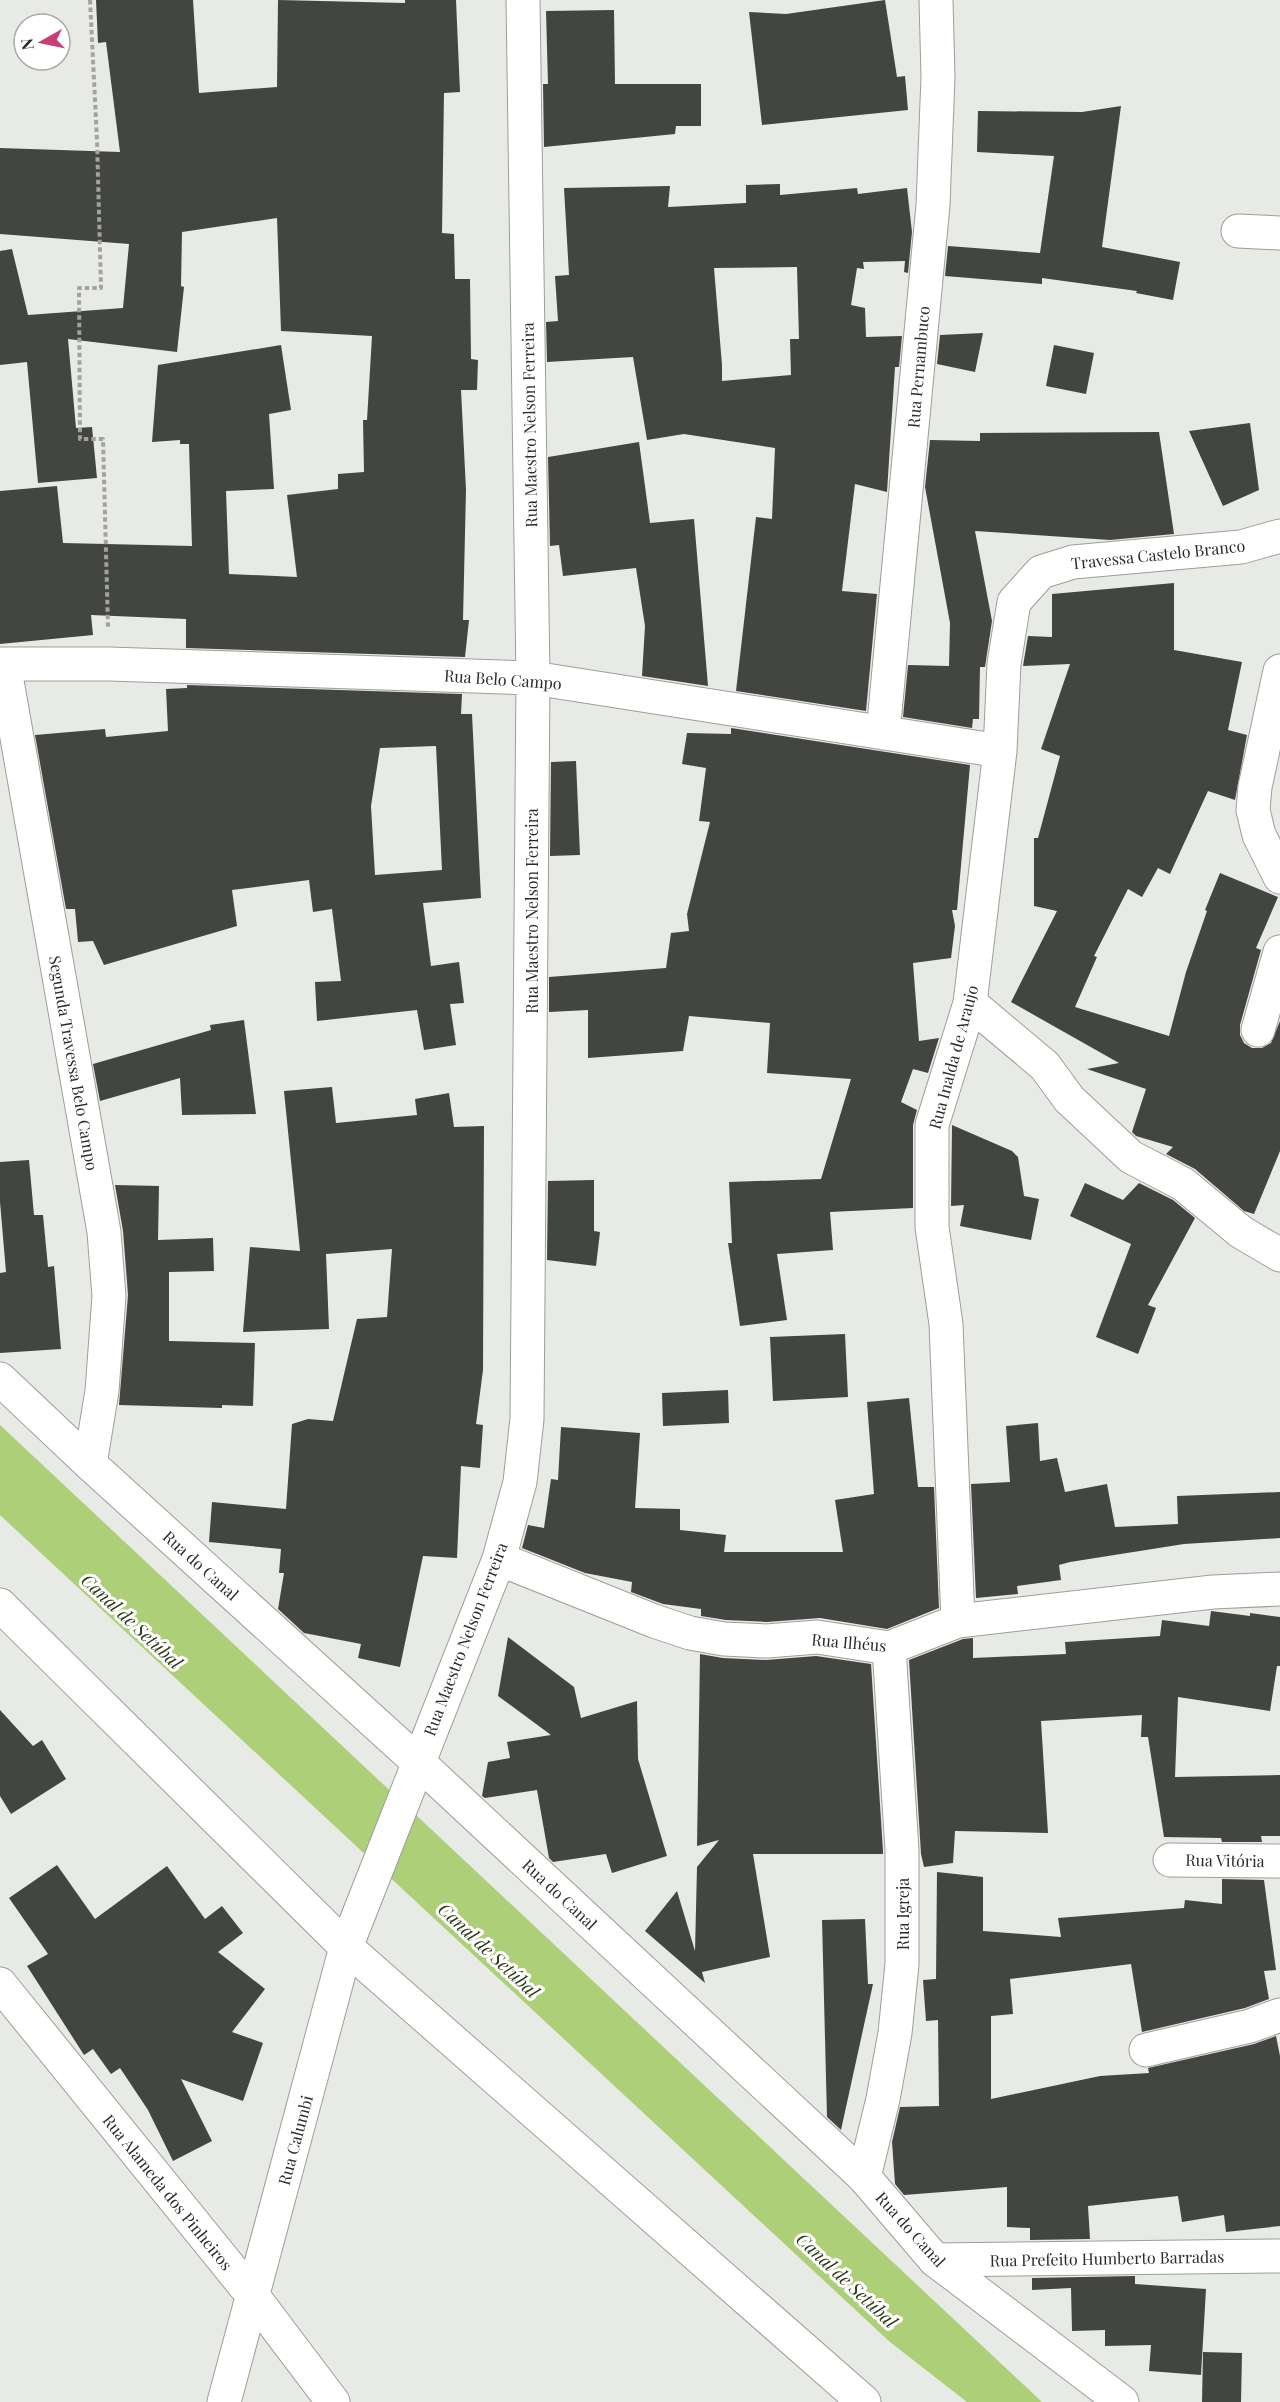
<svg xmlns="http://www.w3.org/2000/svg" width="1280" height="2402" font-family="'Playfair Display',serif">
  <rect width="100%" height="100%" fill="#e8eae5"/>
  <!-- water -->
  <path fill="#accf77" d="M0 1425 1042 2402H967L890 2342 0 1515Z"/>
  <!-- building -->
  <path fill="#434541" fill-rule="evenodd" d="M96 0H193L199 93 277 87 278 0 405 3V0H456L460 92 444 93 442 233 454 234 455 279H470L471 359 478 360 477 390H461L466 490 463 620H469L465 657 186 648V619L91 615 93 635 0 644V491L57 486 63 543 192 546 189 444H180V440L152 442 158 365 281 345 291 410 269 414 274 489 226 491 229 574 297 577 287 495 338 489V474L364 472 363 420H367L372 336 281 331 277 218 182 232 181 286 184 287 177 352 68 339 76 428 92 427 97 478 38 483 27 362 0 365V251L12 249 28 315 123 308 129 244 0 234V148L120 152 106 42 98 43Z
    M885 0 897 77 905 76 908 110 762 125 749 12 786 14Z
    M614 10 615 84H701V126H676L675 134 544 147 543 84H548L546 11Z
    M1121 106 1102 247 1180 262 1173 300 1136 293 1137 291 1042 278V284L945 276 948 246 1040 253 1054 156 977 152 978 111 1082 112Z
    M780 184V195L857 188 858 194 907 188 912 232 908 273 904 272 905 261 863 262 864 269 857 268 851 305 865 308 866 337 902 336 899 367H895L887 492 855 484 842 591 877 594 866 711 736 691 756 517 772 519 775 448 684 434 647 440 633 357 547 362 546 322 558 321 555 276 569 275 564 188 670 186 668 207 746 203V185ZM797 267 799 339H790L791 375 722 381V365L714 268Z
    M983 333 975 372 937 364 940 335Z
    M1054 345 1094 353 1086 394 1046 386Z
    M1250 423 1259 490 1223 506 1189 431Z
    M1159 432 1174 534 1110 540 975 531 992 621 985 667H980L979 719H973L972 728 903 717 908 665 949 666 950 623 925 487 930 440 980 441V433Z
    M639 442 650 523 694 519 708 686 642 676 645 626 636 568 563 576 559 545 550 546 548 457Z
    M1174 583V650L1242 662 1228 730 1247 735 1235 800 1208 791 1170 874 1158 868 1142 897 1128 889 1094 956 1097 957 1075 1007 1169 1036 1186 972 1207 911 1205 910 1220 873 1278 897 1256 948 1261 950 1240 1025V1035L1244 1043 1252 1048H1262L1271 1043 1280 1021V1151L1254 1214 1244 1211 1195 1169 1166 1154 1173 1147 1136 1136 1132 1132 1146 1089 1087 1069 1119 1063 1011 1002 1057 911 1034 906V838H1038L1060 756 1041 749 1070 664 1023 666 1028 636 1052 637V594Z
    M187 685 462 694 461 714H472L481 898 423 903 431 966 459 962 464 1003 450 1004 456 1045 424 1050 417 1010 317 1021 315 982 341 981 332 909 313 912 309 880 232 890 237 926 104 965 93 941 78 942 75 909H66L35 735 105 729 106 737 168 731 166 689 187 688ZM436 746 442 870 375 875 371 806 380 748Z
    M731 728 970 765 957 910H952L955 926 951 958 913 963 919 1041 939 1038 928 1073 913 1069 901 1102 917 1110 913 1125V1208L830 1212 833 1250 777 1254 787 1320 740 1326 728 1243H732L729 1182 821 1179 851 1079 767 1073 770 1023 689 1016 683 1051 588 1058V1010L549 1012V977L666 968 671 933 689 931 687 914 710 822 699 821 706 768 682 764 687 733 731 734Z
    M576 761 580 855 550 856 551 762Z
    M244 1020 256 1114 182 1115 180 1078 100 1101 93 1064 211 1030 210 1025Z
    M332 1087 336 1123 417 1115 415 1099 449 1093 454 1127 484 1126 483 1370 476 1424 483 1425 480 1468 461 1466 457 1558 423 1556 400 1667 358 1658 361 1644 304 1633 278 1609 284 1573H279L281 1549 209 1542 212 1502 286 1509 292 1424 308 1419 333 1421 357 1319 387 1317 392 1249 326 1254 329 1329 243 1332 250 1247 300 1251 284 1091Z
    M952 1125 1012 1151 1018 1157 1024 1196 1039 1199 1031 1240 960 1226 964 1205 951 1206Z
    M29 1160 34 1215H43L48 1267 54 1266 61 1349 0 1353V1273L6 1272 0 1202V1162Z
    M594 1180V1231L600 1232 596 1266 547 1260 548 1181Z
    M1085 1183 1123 1200 1139 1183 1173 1200 1195 1218 1148 1305 1156 1308 1138 1354 1096 1337 1131 1244 1070 1216Z
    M115 1185 159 1186 158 1240 213 1238 214 1271 169 1272V1341L255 1343 253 1406 222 1405V1408L119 1405 128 1295 123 1231Z
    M845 1334 848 1397 773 1401 770 1337Z
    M728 1390 729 1423 663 1426 662 1393Z
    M909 1398 918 1487H934L939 1608 887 1629 820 1618 767 1622 726 1620 701 1616V1609L663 1604 631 1592 632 1582 585 1573 522 1548 528 1525 544 1528 551 1479 558 1480 561 1427 640 1433 635 1508 680 1509V1530L726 1535 724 1552H843L835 1500 874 1494 867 1402Z
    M1038 1423 1040 1461 1057 1458 1065 1492 1107 1484 1115 1527 1178 1524 1177 1496 1280 1492V1538L1184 1544 1070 1562 1059 1565 1061 1580 1017 1586 1018 1594 976 1598 971 1484 1010 1482 1006 1426Z
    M1211 1611 1250 1616V1613L1280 1617V1666H1277L1270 1711 1178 1697 1175 1777 1280 1775V1836H1261L1262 1842H1222L1221 1838 1164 1837 1148 1737H1141L1142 1715 1041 1721 1048 1833 955 1831 953 1863 924 1867 921 1854 909 1660 963 1639 973 1638V1658L1066 1654 1065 1642 1160 1636 1162 1620 1209 1626Z
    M508 1637 574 1687 581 1718 637 1701 638 1759 667 1856 612 1873 606 1854 553 1862 549 1858 537 1790 485 1798 482 1796 488 1762 510 1758 507 1742 551 1735 498 1696Z
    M700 1654 723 1658 766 1660 816 1656 871 1664 883 1851V1854H753L770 1957 702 1972 705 1983 645 1931 677 1891 695 1951 697 1867 719 1840 697 1846Z
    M0 1710 33 1746 42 1740 66 1779 11 1814 0 1796Z
    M57 1865 95 1919 167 1866 205 1919 222 1906 243 1933 218 1952 265 1989 232 2032 263 2043 243 2101 181 2079 212 2141 173 2161 148 2110 120 2068 111 2074 93 2049 84 2055 27 1966 48 1954 9 1898Z
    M937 1872 983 1877V1931L1061 1937 1058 1918 1184 1908 1185 1900 1222 1904V1879L1264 1880 1276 1970 1264 1971 1269 1999 1245 2008 1142 2032 1131 1964 1010 1979 1013 2014 991 2016V2099L1100 2076 1149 2073 1148 2068 1254 2044 1276 2036 1280 2056V2226L1226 2232 1224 2215 1182 2222 1178 2196 1088 2206 1090 2239 1030 2240V2228L1007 2227V2187L904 2195 895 2184 892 2142 900 2107 939 2106 938 2020 926 2021 923 1980 936 1979Z
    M865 1919 868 1984H873L841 2130 827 2117 822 1920Z
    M1135 2276V2284L1206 2289 1201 2375 1149 2371 1151 2345 1105 2346V2330L1072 2331 1071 2288 1032 2290V2278Z
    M1203 2352 1242 2353 1241 2402H1202Z"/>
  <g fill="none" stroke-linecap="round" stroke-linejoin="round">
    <!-- street casing -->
    <g stroke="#9c9e99" stroke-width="35">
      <path id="street" d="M1238 231 1280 233
        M0 664H109L533 678 1000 751
        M4 664 104 1232 109 1296 102 1391 90 1464
        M1280 671 1255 787 1253 810 1259 835 1280 877
        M883 733 933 205 938 77 936 0
        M970 1003 1045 1066 1069 1099 1131 1157 1183 1184 1241 1232 1280 1255
        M1258 1030 1280 952
        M499 1559 654 1621 690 1633 724 1639 767 1641 817 1637 889 1648 958 1621 1213 1592 1280 1589
        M958 1621 946 1324 932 1227V1125L970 1003 1000 751 1004 664 1014 602 1041 572 1073 562 1241 547 1280 536
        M1170 1860 1280 1861
        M0 1984 253 2296 333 2402
        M1146 2050 1250 2026 1280 2015
        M864 2177 883 2099 895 2033 902 1964V1850L889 1648
        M935 2260 1280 2256
        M224 2402 346 1947 499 1559 520 1482 527 1419 533 678 523 0"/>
    </g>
    <!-- secondary casing -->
    <g stroke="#9c9e99" stroke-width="35">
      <path id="secondary" d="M0 1379 90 1464 417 1761 864 2177 935 2260 1122 2402
        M0 1605 346 1947 864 2402"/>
    </g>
    <!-- path -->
    <path stroke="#a2a39f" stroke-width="4" stroke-dasharray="4.5 3" stroke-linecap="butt" d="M90 0 97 140 101 288H79L80 439H103L108 627"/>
    <!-- street -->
    <use href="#street" stroke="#fff" stroke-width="33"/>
    <!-- secondary -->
    <use href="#secondary" stroke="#fff" stroke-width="33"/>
  </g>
  <g text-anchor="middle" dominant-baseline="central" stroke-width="6" stroke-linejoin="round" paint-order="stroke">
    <!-- street labels -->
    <g font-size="16" fill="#2b2b29" stroke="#fff">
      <text transform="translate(918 367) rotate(-85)">Rua Pernambuco</text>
      <text transform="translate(529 425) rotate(-91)">Rua Maestro Nelson Ferreira</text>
      <text transform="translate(1158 554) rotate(-6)">Travessa Castelo Branco</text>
      <text transform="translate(503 679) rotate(4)">Rua Belo Campo</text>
      <text transform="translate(531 911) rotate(-90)">Rua Maestro Nelson Ferreira</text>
      <text transform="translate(953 1057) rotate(-75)">Rua Inalda de Araujo</text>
      <text transform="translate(74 1063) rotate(80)">Segunda Travessa Belo Campo</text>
      <text transform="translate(201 1565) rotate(42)">Rua do Canal</text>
      <text transform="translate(465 1639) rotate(-69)">Rua Maestro Nelson Ferreira</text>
      <text transform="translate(849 1642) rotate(5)">Rua Ilhéus</text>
      <text transform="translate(1225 1860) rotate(1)">Rua Vitória</text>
      <text transform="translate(560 1894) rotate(43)">Rua do Canal</text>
      <text transform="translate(902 1914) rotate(-90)">Rua Igreja</text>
      <text transform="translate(295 2140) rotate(-75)">Rua Calumbi</text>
      <text transform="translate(168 2192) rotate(51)">Rua Alameda dos Pinheiros</text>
      <text transform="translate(911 2229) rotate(48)">Rua do Canal</text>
      <text transform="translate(1107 2258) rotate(-1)">Rua Prefeito Humberto Barradas</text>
    </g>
    <!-- water labels -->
    <g font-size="18" font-style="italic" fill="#2c3a15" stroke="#fff">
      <text transform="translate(132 1621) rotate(43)">Canal de Setúbal</text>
      <text transform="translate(489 1950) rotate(43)">Canal de Setúbal</text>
      <text transform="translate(847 2280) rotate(43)">Canal de Setúbal</text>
    </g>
  </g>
  <!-- north arrow -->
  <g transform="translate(42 42) rotate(261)"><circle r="28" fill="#ffffff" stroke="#aaaaa9" stroke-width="1.5"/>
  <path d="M0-4.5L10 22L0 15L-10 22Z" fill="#c83e77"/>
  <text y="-9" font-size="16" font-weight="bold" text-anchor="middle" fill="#2b2b29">N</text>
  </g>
</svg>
